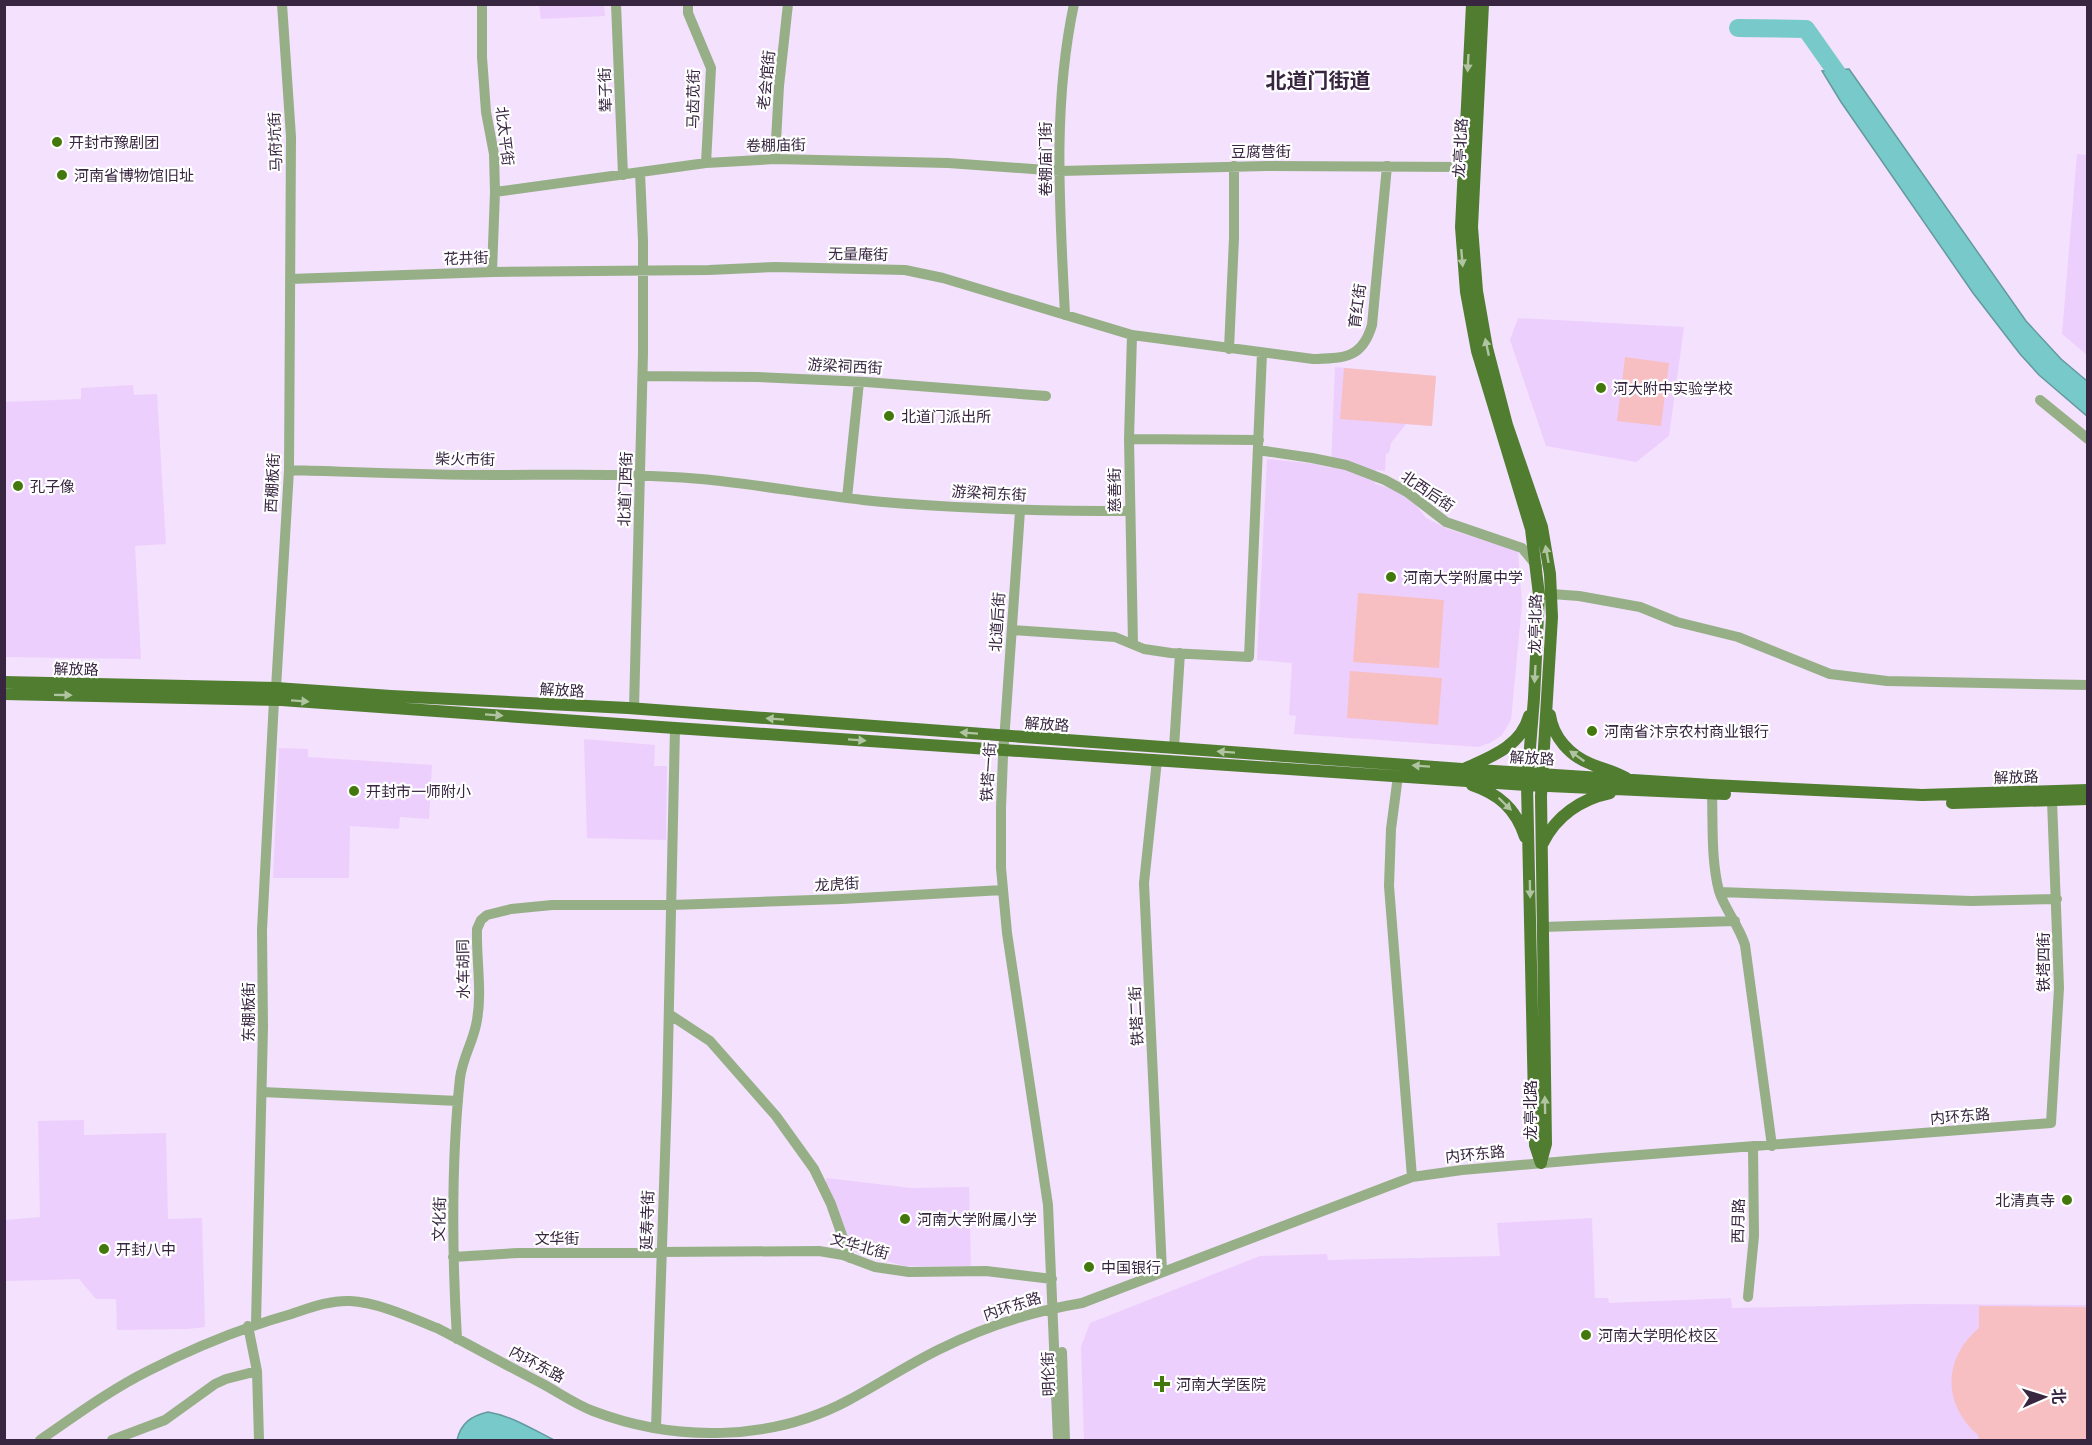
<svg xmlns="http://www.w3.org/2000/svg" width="2092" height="1445" font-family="Quicksand,'Noto Sans SC',sans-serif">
  <rect width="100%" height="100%" fill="#f3e1fd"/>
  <!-- built -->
  <path fill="#edcffd" d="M539 5H604L605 16 541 19Z
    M2077 154 2087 155V355L2062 334Z
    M1518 318 1684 327 1669 436 1636 462 1546 446 1510 340Z
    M1335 367 1436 376 1432 426 1406 424 1391 443 1389 453 1386 454 1385 471 1376 470 1375 484 1397 490 1415 504 1426 518 1448 529 1518 551 1522 604 1511 720 1502 735 1490 743 1478 747 1294 734 1296 716 1289 715 1292 663 1257 660 1267 459 1315 464 1331 468Z
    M133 385 134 395 157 394 166 544 135 546 141 659 5 657V402L81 399V388Z
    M584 739 655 745 654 766H667L666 840 587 838Z
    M279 748 308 749V757L432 765 429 819 400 817 399 829 350 826 349 878H273Z
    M84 1120V1135L166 1133 168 1219 202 1218 205 1327 188 1329 117 1330 116 1299H96L79 1279 5 1281V1220L40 1217 38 1121Z
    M826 1178 911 1188 969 1187 971 1266H904L852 1251 826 1187Z
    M1592 1218 1595 1298H1608L1609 1303 1731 1298 1732 1308 1914 1304 2087 1305V1440H1084L1081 1347 1090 1323 1260 1256 1327 1254 1328 1260 1500 1256 1497 1223Z"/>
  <!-- green -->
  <path fill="#f8bfc2" d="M1625 357 1669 363 1661 426 1617 421Z
    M1344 368 1436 376 1432 426 1340 419Z
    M1358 593 1444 600 1439 668 1353 662Z
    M1350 671 1442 678 1438 725 1347 718Z
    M1979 1306 2087 1307V1440H1979L1978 1435C1942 1404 1943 1358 1979 1328Z"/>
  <!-- water -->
  <path fill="#77cac9" stroke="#6499a0" stroke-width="1.5" d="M1849 69 2026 321 2061 359 2087 381V416L2039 375 2020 354 1973 293 1841 102 1822 71Z
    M488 1412C512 1416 532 1429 554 1440H457C461 1423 471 1416 488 1412Z"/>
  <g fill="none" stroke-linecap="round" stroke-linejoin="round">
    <!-- river -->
    <path stroke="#77cac9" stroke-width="18" d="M1738 28 1806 29 1849 90"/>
    <!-- minor -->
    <path stroke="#96af87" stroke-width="10" d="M482 4V57L486 112 494 154 495 192 492 272
      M616 4 623 175
      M688 4V13L711 68 706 163
      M775 159 779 86 788 4
      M495 192 706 163 775 159 948 163 1060 171 1267 166 1463 167
      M290 279 492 272 709 270 775 267 905 270 943 278 1132 335 1313 359C1344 358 1362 359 1372 325L1387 166
      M1065 315C1060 211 1052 107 1074 4
      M1132 335 1129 439 1133 644
      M1229 349 1234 238V166
      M643 376 757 377 866 382 1046 396
      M2040 400 2088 439
      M1129 439 1259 440
      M1258 450 1312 458 1346 465 1385 480 1407 492 1446 522 1522 548 1537 566
      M289 470C357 472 425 475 493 475 562 475 632 473 701 479 755 484 809 494 863 500 952 509 1040 511 1130 511
      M847 498 859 382
      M1020 511 1003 756 1001 808V868L1007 933 1048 1205 1058 1440
      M1551 594 1579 596 1640 607 1677 622 1738 637 1830 674 1887 681 2088 685
      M1012 630 1115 637 1144 649 1171 653 1249 657 1262 353
      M276 688 289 470 291 137 282 4
      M634 709 643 353V241L640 172
      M1174 748 1180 653
      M1157 760 1144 883 1162 1271
      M1398 776 1391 829 1389 886 1412 1177
      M1712 793C1713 825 1711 860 1719 891 1725 910 1739 925 1745 945L1772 1146
      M1720 892 1971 901 2057 899
      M1542 927 1735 921
      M669 1014 710 1041 776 1116 814 1169 831 1204 850 1258
      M262 1092 458 1101
      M453 1257 518 1253 819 1251 843 1255 875 1267 909 1272 986 1271 1052 1279
      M1748 1297 1754 1236 1753 1146
      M256 1324 263 1027 262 930 274 700
      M248 1326 257 1371 259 1440
      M457 1339C452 1253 451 1163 460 1078 463 1057 472 1044 476 1025 483 994 476 961 477 929L481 920 487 915 511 909 552 905H672L842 899 1003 890
      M1062 1352 1065 1440
      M656 1428 667 1095 675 728
      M40 1440C75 1416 110 1390 148 1371 193 1348 239 1329 288 1315 307 1309 329 1300 350 1301 377 1302 412 1318 437 1328 472 1346 506 1365 541 1383 558 1392 575 1404 593 1411 674 1442 771 1442 849 1400 879 1384 909 1364 940 1349 984 1327 1034 1311 1082 1303L1412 1177 1462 1170 1601 1158 2051 1123 2059 988 2052 800
      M112 1440 165 1420 215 1384 226 1379 257 1371"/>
    <!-- major -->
    <path stroke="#507d2f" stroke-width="12" d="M1472 4 1461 227 1466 292 1477 351 1531 529 1539 595 1534 698 1527 785 1535 1145 1541 1163
      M1483 4 1472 227 1477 291 1487 348 1507 425 1542 527 1550 574 1552 617 1541 796 1546 1144 1541 1162
      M4 682 276 688 391 696 628 708 1462 769 1711 785 1922 795 2088 790
      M4 694 281 700 675 728 1527 785 1725 794
      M1550 715C1553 737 1570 756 1591 764 1603 769 1614 771 1626 778
      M1466 768C1491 757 1521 746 1529 716
      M1472 785C1499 794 1516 809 1525 837
      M1952 803 2088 799
      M1543 843C1556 816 1581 799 1610 793"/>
  </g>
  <!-- one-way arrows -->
  <defs><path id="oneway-solid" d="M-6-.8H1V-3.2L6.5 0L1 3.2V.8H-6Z" transform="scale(1.5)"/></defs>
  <g fill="#b0c4a1">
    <use href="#oneway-solid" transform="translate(1468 63) rotate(93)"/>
    <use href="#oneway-solid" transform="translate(1462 258) rotate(85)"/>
    <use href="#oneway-solid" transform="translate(1487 347) rotate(-102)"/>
    <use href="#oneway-solid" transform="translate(1547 554) rotate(-100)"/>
    <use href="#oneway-solid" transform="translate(1535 674) rotate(93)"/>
    <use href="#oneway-solid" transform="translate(63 695) rotate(1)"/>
    <use href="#oneway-solid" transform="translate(300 701) rotate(4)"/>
    <use href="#oneway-solid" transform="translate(494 715) rotate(4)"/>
    <use href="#oneway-solid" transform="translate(775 719) rotate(-176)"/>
    <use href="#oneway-solid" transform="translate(969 733) rotate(-176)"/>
    <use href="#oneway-solid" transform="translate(857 740) rotate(4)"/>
    <use href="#oneway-solid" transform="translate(1226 752) rotate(-176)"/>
    <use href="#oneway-solid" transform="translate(1577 756) rotate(-145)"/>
    <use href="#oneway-solid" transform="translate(1421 766) rotate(-176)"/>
    <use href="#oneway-solid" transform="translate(1505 804) rotate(44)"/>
    <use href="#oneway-solid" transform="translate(1530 889) rotate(89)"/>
    <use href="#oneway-solid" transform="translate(1545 1105) rotate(-91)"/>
  </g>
  <!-- markers -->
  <g fill="#43790c" stroke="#fff" stroke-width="2">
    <circle cx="57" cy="142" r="6"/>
    <circle cx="62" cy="175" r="6"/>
    <circle cx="1601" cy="388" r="6"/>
    <circle cx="889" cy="416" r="6"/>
    <circle cx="18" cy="486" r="6"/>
    <circle cx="1391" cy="577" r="6"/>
    <circle cx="1592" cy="731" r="6"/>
    <circle cx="354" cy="791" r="6"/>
    <circle cx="2067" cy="1200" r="6"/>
    <circle cx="905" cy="1219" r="6"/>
    <circle cx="104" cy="1249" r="6"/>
    <circle cx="1089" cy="1267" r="6"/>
    <circle cx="1586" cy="1335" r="6"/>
    <path d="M1159 1375h6v6h6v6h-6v6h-6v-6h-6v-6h6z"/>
  </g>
  <g text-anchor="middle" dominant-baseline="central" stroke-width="4.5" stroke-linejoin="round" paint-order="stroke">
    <!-- street labels -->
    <g font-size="15" fill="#382641" stroke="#fff">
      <text transform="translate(766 80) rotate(-84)">老会馆街</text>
      <text transform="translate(605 90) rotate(-92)">辇子街</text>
      <text transform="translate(693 99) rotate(-89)">马齿苋街</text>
      <text transform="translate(505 136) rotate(83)">北太平街</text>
      <text transform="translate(275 142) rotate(-92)">马府坑街</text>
      <text transform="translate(776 145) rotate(-1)">卷棚庙街</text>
      <text transform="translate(1460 148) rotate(-87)">龙亭北路</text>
      <text x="1261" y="151">豆腐营街</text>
      <text transform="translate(1045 159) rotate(-90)">卷棚庙门街</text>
      <text transform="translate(858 254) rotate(1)">无量庵街</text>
      <text transform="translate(466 258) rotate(-2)">花井街</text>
      <text transform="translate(1357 306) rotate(-82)">育红街</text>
      <text transform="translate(845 366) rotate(3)">游梁祠西街</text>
      <text transform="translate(465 459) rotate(1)">柴火市街</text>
      <text transform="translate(272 483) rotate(-87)">西棚板街</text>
      <text transform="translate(625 489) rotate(-88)">北道门西街</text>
      <text transform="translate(1114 490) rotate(-90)">慈善街</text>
      <text transform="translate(1428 491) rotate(34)">北西后街</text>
      <text transform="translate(989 493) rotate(3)">游梁祠东街</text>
      <text transform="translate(997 622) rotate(-86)">北道后街</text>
      <text transform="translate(1535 624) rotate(-89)">龙亭北路</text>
      <text transform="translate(76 669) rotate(1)">解放路</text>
      <text transform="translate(562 690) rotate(3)">解放路</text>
      <text transform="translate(1047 724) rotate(4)">解放路</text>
      <text transform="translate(1532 758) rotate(3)">解放路</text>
      <text transform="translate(988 772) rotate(-86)">铁塔一街</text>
      <text transform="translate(2016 777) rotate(-2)">解放路</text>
      <text transform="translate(837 884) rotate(-3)">龙虎街</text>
      <text transform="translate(2043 962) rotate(-90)">铁塔四街</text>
      <text transform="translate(463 969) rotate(-91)">水车胡同</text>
      <text transform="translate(248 1012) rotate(-90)">东棚板街</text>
      <text transform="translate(1136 1016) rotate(-93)">铁塔二街</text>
      <text transform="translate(1530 1110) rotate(-90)">龙亭北路</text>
      <text transform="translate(1960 1116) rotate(-5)">内环东路</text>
      <text transform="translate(1475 1154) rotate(-6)">内环东路</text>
      <text transform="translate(439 1219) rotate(-88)">文化街</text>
      <text transform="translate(647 1220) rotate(-88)">延寿寺街</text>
      <text transform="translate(1738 1221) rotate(-89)">西月路</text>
      <text x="557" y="1238">文华街</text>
      <text transform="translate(860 1246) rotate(15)">文华北街</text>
      <text transform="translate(1012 1306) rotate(-18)">内环东路</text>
      <text transform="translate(537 1364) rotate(28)">内环东路</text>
      <text transform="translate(1048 1374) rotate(-92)">明伦街</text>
    </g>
    <!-- poi labels -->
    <g font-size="15" fill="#382641" stroke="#fff" text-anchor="start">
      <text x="69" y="142">开封市豫剧团</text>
      <text x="74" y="175">河南省博物馆旧址</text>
      <text x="1613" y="388">河大附中实验学校</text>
      <text x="901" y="416">北道门派出所</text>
      <text x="30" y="486">孔子像</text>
      <text x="1403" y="577">河南大学附属中学</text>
      <text x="1604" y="731">河南省汴京农村商业银行</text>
      <text x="366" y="791">开封市一师附小</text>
      <text x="2055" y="1200" text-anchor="end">北清真寺</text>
      <text x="917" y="1219">河南大学附属小学</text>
      <text x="116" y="1249">开封八中</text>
      <text x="1101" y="1267">中国银行</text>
      <text x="1598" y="1335">河南大学明伦校区</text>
      <text x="1176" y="1384">河南大学医院</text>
    </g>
    <!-- district labels -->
    <g font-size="21" font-weight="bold" fill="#382641" stroke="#fff">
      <text x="1318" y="80">北道门街道</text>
    </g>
  </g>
  <!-- border -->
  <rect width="2092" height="1445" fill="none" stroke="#382641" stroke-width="12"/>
  <!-- north arrow -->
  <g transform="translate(2044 1397) rotate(87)" stroke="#ffffff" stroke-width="4.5" paint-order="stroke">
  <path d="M0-4.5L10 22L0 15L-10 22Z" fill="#382641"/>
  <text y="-9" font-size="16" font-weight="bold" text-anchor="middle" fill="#382641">北</text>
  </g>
</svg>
